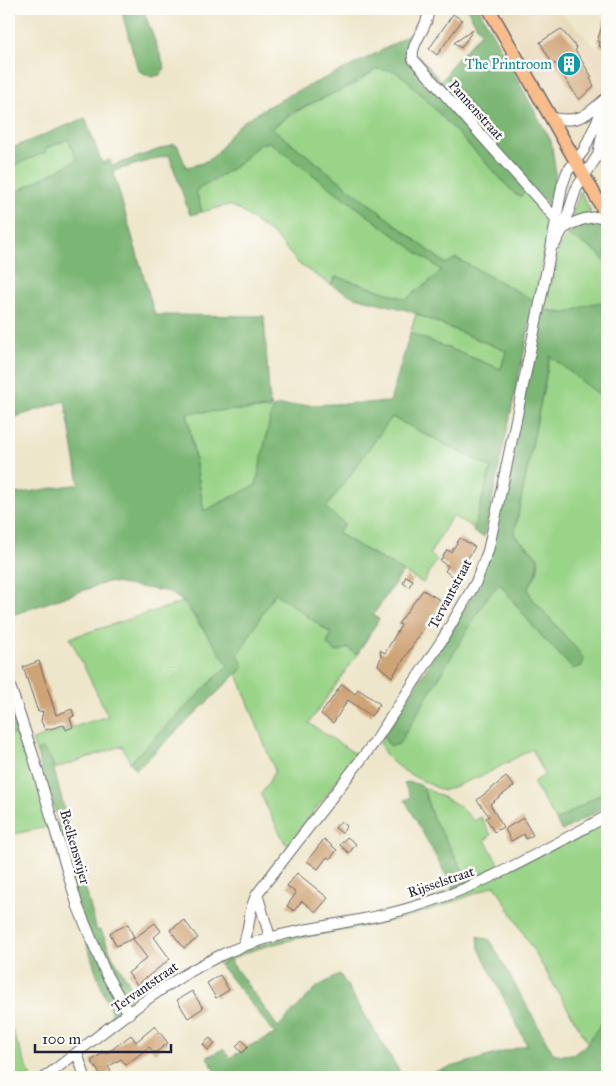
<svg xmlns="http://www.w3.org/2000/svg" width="616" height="1086" font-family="'IM FELL Great Primer',serif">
  <rect width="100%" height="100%" fill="#fdfcf7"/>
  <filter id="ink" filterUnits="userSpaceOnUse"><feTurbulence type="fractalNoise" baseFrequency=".02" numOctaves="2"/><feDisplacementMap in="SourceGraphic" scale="10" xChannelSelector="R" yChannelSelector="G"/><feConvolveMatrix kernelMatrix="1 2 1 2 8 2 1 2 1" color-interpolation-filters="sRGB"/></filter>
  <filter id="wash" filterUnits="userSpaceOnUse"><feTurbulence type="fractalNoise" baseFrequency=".0096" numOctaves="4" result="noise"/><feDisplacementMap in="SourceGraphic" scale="20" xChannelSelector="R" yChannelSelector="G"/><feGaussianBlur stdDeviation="1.12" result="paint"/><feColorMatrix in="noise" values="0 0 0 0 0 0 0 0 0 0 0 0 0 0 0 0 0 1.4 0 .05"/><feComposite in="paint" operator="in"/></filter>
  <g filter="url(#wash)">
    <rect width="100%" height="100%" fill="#eee6ca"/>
    <!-- built -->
    <path fill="#e8d9ba" d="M497 9H558L594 46 607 51V84L600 97 577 115 560 114Z"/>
    <!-- green -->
    <path fill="#9ad488" stroke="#5e7b62" d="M377 69 394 71 406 78 516 195 521 196 526 190 551 220 535 301 456 258 446 264 272 128C304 103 343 91 377 69Z
      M446 76 485 124 479 128 440 81Z
      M68 139 78 161 9 196V164L10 166 46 152 45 149Z
      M269 142 441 270 434 278 406 299 341 278 335 277 331 285 300 265 274 235 238 209 229 205 202 212 196 190 216 180 260 144Z
      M580 191 591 212 581 214 571 220Z
      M567 234 597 252 607 264V332L604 329 605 320 575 312 568 314 544 309 559 248Z
      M416 314 506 351 501 369 410 333Z
      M550 356 607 401V790L556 821 533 782 545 775 532 749 486 774 443 791C423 780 386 768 380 742L384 735 387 743 392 746 488 596 500 584 535 629 579 652 531 597 528 588C549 559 536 554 514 535Z
      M270 403 274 409 256 485 204 511 187 412 270 409Z
      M392 417 491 468 474 528 452 516 430 554 437 560 423 583 337 533 326 508Z
      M275 592 331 634 327 645 337 652 348 648 357 655 309 723 357 755 288 845 285 843 261 795 275 771 237 674 244 667 238 655Z
      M183 602 229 665 130 762 122 746 54 769 51 759 36 751 32 740 108 716 70 638Z
      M21 733 52 826 9 835V735Z
      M423 787 460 806 474 821 481 817 491 835 485 840 499 865 469 881 432 816Z
      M607 821V1018L588 1043 495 885C459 901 424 913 386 922 331 935 270 937 220 965L218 962 231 955 280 939 387 918Z
      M9 1023 31 1077H9Z"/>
    <!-- forest -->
    <path fill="#7bb674" stroke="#4e6c58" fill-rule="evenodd" d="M121 9H143L165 68 160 75 151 77 138 70Z
      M467 9H479L551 141 555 167V205L550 206 531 186 521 196 516 195 406 79 394 71 377 69 352 85 293 112 272 128 446 264 456 258 535 301 484 537 473 532 491 468 392 417 326 508 345 524 337 533 403 572 373 615 379 619 357 655 348 648 337 652 327 645 331 633 275 593 238 655 244 667 136 770 130 762 228 665 187 605 170 592 108 582 9 616V495L79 484 65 401 9 419V196L77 160 68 139 45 149 46 152 10 167 9 149 85 118 102 163 110 160 112 166 174 144 178 146 186 167C227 161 218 138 246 120 300 84 364 66 417 29L410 44V60L419 56 479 128 485 123 446 76 451 66 481 33ZM269 142 441 270 434 278 406 299 341 278 336 277 331 285 354 297 407 310 506 351 501 369 410 333 390 402 276 406 271 414 256 485 204 511 187 413 270 408 264 316 155 315 113 171 169 155 190 215 202 212 196 190 235 167 260 144Z
      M589 220 598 222 607 236V264L597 252 567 234 574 227Z
      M594 303H602L605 320 604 329 607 332V401L550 356 514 535 538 557 537 571 528 588 531 597 579 652 584 660 582 666 573 669 535 629 500 584 488 596 399 744 392 746 387 743 384 735 479 586 544 309C571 319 570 309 594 303Z
      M14 713 21 733 9 735V714Z
      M43 749 51 759 97 931 101 930 112 956 139 998 113 1017 100 984 48 827 59 824 36 751Z
      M406 782 418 784 423 787 432 816 469 881 453 888 405 800 411 797 404 784Z
      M607 790V806L562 831 556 821Z
      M478 936 490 940 553 1053C585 1062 588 1035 607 1018V1077H417L527 1045 479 948Z
      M229 959 278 1027 317 987 340 974 403 1077H226L225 1073H216L207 1057 223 1049 230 1058 249 1046 275 1034 220 965Z"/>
    <g id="blocks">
      <!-- building -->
      <path fill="#cea376" d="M607 12V50L599 46 600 42 597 41Z
        M453 14 462 20 437 55 429 49Z
        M561 29 577 48 575 50 592 77 590 78 594 86 579 100 555 63 553 65 540 42Z
        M473 30 461 48 454 43Z
        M460 538 475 547 455 578 445 571 448 566 440 561 447 550 451 552Z
        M406 576 413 580 409 587 403 583Z
        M423 590 442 601 392 677 378 665 381 657 380 650 385 653 401 625 398 624Z
        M39 661 56 715 72 709 74 716 70 718 73 727 66 730 64 725 45 730 41 721 43 711 38 712 23 667Z
        M342 684 355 694 358 689 380 704 371 716 348 700 333 723 321 714Z
        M506 777 514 786 490 804 503 827 494 832 486 818 489 816 477 800Z
        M523 818 533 835 526 839 524 834 511 841 505 829Z
        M341 821 347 826 342 833 335 828Z
        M347 837 356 844 349 853 340 845Z
        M324 839 337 850 330 859 327 857 318 869 307 861Z
        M297 873 328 898 316 912 302 901 294 911 287 906 296 893 287 886Z
        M184 920 198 938 184 948 170 930Z
        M155 923 161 931 154 937 170 959 137 985 128 973 147 958 133 939Z
        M128 924 134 938 116 946 110 933Z
        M220 975 229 990 216 998 207 983Z
        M192 991 203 1008 188 1018 177 1000Z
        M155 1026 168 1043 155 1053 149 1047 126 1065 121 1059 108 1067 111 1071 102 1077 91 1061 104 1052 106 1054 131 1035 136 1042Z
        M210 1038 215 1044 208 1050 203 1044Z
        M242 1040 248 1047 242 1053 236 1046Z"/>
    </g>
  </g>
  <g filter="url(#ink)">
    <use href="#blocks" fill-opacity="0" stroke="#69676d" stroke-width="1"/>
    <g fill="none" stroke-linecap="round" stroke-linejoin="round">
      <!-- minor casing -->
      <g stroke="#69676d" stroke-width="12">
        <path id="minor" d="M428 9C430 27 410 41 413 59L556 219
          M551 118C578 123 585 117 605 99
          M563 229C578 219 590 217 607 216
          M555 244 563 229 576 189 598 155 607 111
          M9 683 33 755 78 907 106 974 129 1014
          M257 894 270 937
          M242 947C251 930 247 911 257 894L373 744 442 640 476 582 488 551 508 459 550 254 562 186 567 172 584 150 607 99
          M77 1053 85 1077
          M45 1077C101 1035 155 987 219 956 274 930 333 927 391 913 469 894 537 854 607 816"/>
      </g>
      <!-- major casing -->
      <g stroke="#69676d" stroke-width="15">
        <path id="major" d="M489 9 607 216"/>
      </g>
      <!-- minor -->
      <use href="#minor" stroke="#fff" stroke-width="10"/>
      <!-- major -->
      <use href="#major" stroke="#f9bc8a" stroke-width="12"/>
    </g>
  </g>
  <!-- icons -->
  <defs>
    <g id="building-disc" transform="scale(1.25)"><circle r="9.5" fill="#0f9aa8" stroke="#fdfcf7"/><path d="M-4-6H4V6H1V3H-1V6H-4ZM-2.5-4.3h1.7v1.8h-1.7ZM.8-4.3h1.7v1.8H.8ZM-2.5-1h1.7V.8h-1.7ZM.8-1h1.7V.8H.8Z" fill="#fff"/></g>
  </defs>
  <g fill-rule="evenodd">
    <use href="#building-disc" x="569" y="64"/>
  </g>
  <g text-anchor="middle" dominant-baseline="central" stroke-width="5" stroke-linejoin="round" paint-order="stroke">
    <!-- culture labels -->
    <g font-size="14" fill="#0d838f" stroke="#fdfcf7" text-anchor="end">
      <text x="552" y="64">The Printroom</text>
    </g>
    <!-- street labels -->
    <g font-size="14" fill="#22223b" stroke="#fdfcf7">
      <text transform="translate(476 110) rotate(48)">Pannenstraat</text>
      <text transform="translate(450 594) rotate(-62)">Tervantstraat</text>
      <text transform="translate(75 847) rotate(74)">Beelkenswijer</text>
      <text transform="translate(441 882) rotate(-19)">Rijsselstraat</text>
      <text transform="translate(145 987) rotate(-35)">Tervantstraat</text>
    </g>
  </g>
  <!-- margin -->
  <rect width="616" height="1086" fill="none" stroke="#fdfcf7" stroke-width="30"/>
  <!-- scale -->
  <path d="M35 1044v8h136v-8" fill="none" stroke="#22223b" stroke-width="2.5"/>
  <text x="42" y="1044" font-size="15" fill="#22223b" stroke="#fdfcf7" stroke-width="4" paint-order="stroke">100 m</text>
</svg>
